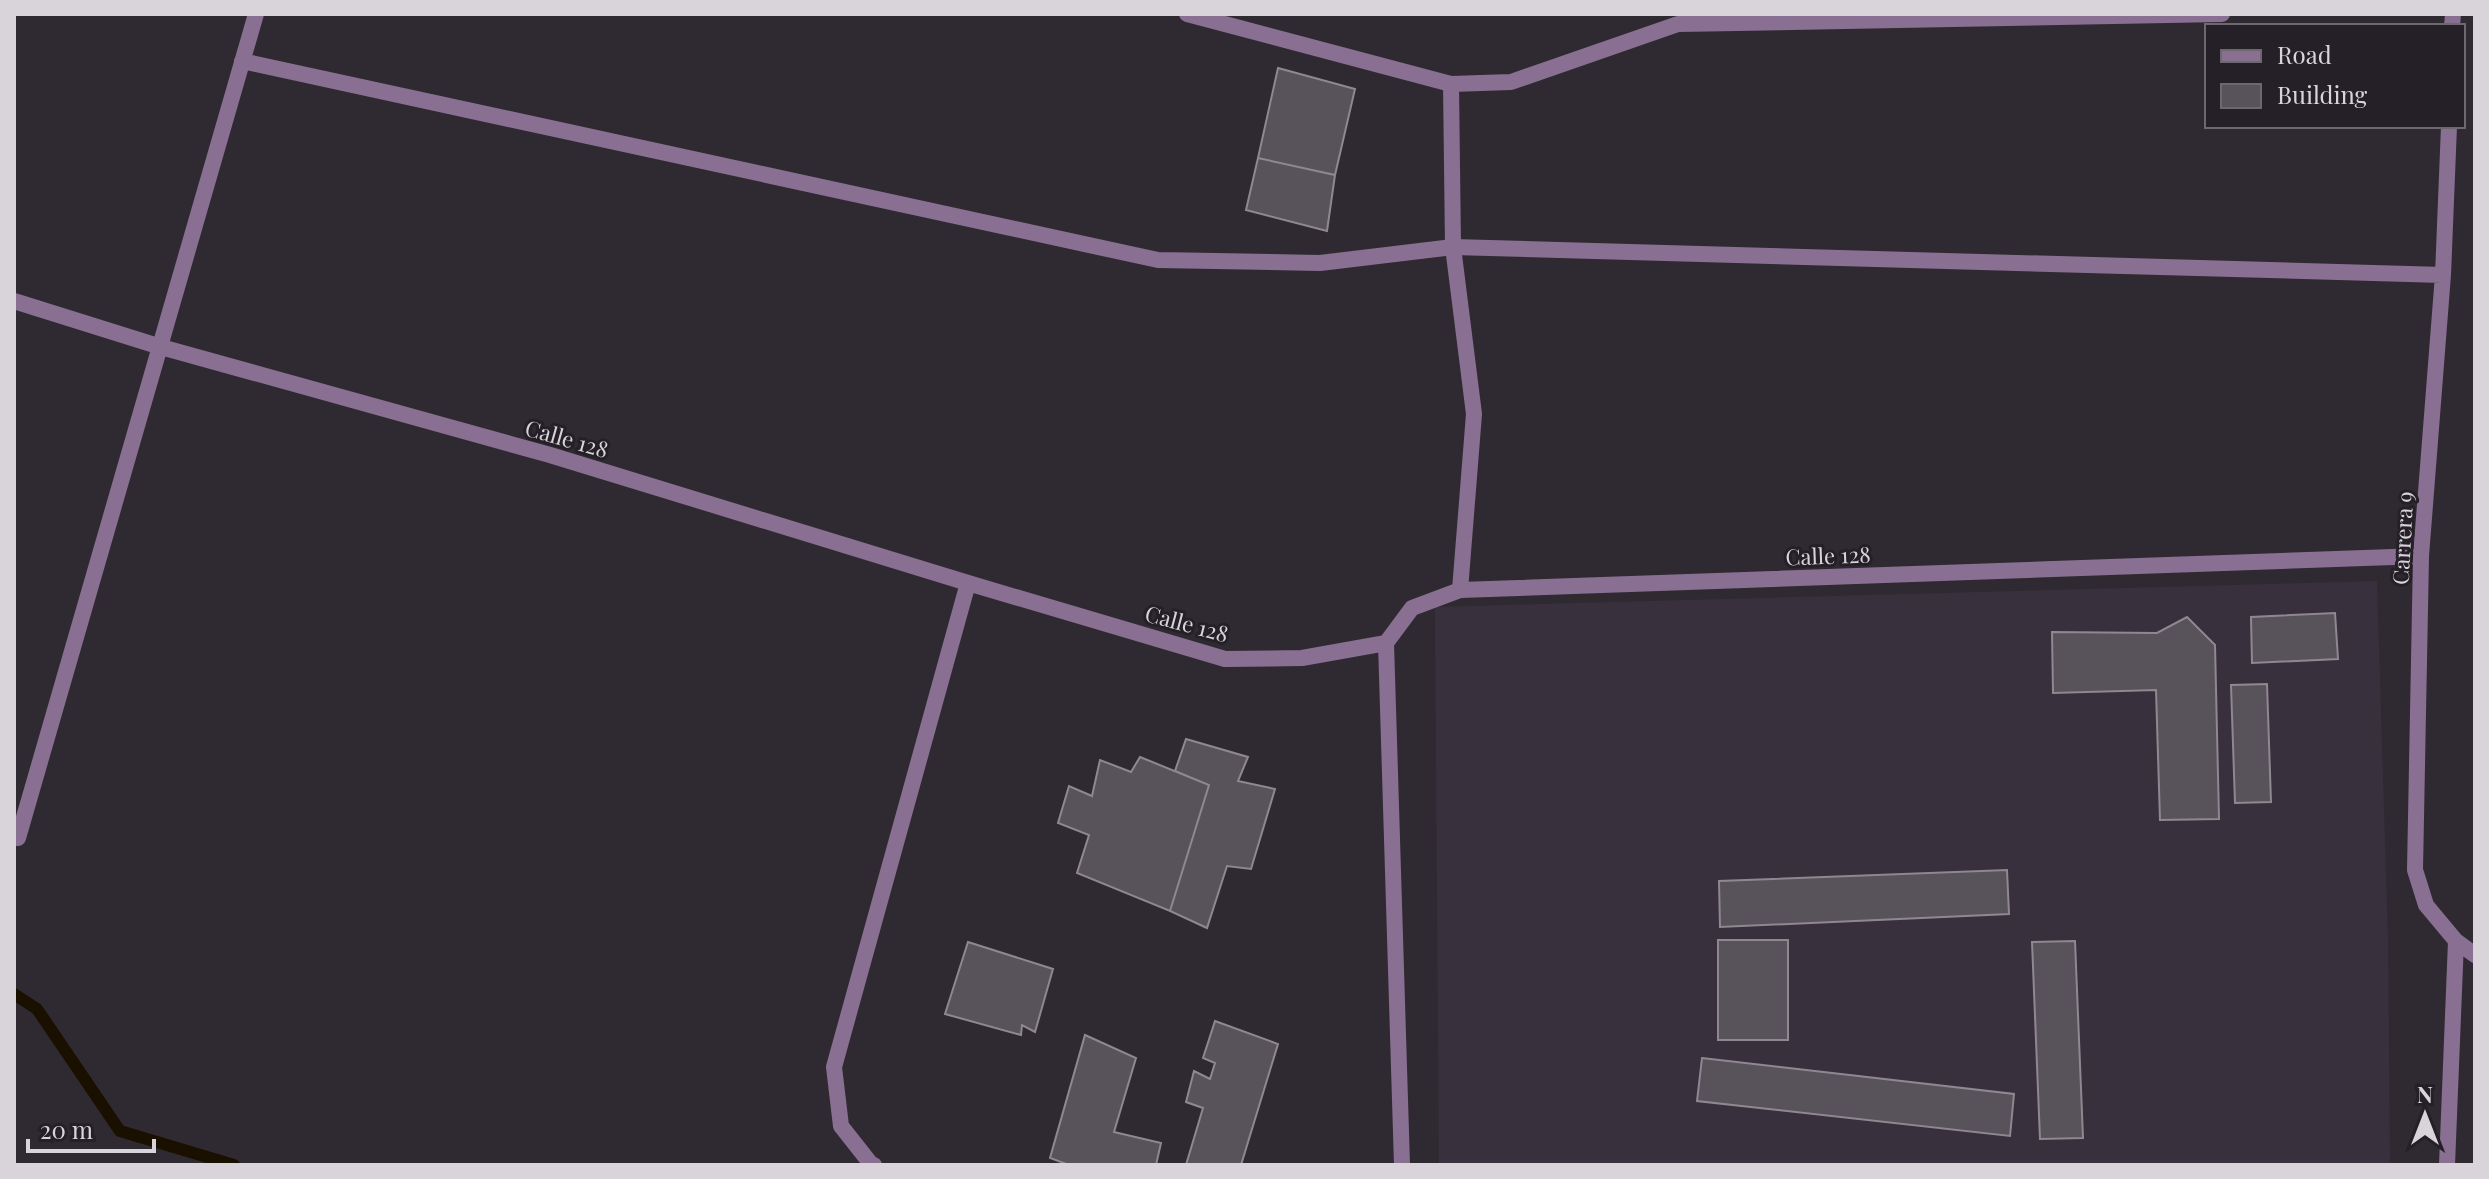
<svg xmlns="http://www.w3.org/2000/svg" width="2489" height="1179" font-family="'Playfair Display',serif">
  <rect width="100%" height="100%" fill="#2f2a31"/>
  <!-- built -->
  <path fill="#39303d" d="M2377 581 2388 942 2390 1165H1439L1435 607Z"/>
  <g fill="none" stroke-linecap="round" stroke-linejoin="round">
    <!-- stream -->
    <path stroke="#1a1000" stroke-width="12" d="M14 994 37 1009 120 1131 234 1165"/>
  </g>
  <!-- building -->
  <path fill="#58525a" stroke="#8f8891" stroke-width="2" d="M1278 68 1355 89 1335 175 1258 158Z
    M1258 158 1335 175 1327 231 1246 210Z
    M2335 613 2338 659 2252 663 2251 617Z
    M2187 617 2215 645 2219 819 2160 820 2156 690 2053 693 2052 632 2157 633Z
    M2267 684 2271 802 2235 803 2231 685Z
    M1186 739 1248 757 1238 781 1275 789 1251 869 1227 866 1207 928 1170 911 1209 785 1175 771Z
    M1140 757 1209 785 1170 911 1077 873 1089 835 1058 823 1069 786 1092 796 1100 760 1131 772Z
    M2007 870 2009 914 1720 927 1719 881Z
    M1718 940H1788V1040H1718Z
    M2075 941 2083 1138 2040 1139 2032 942Z
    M968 942 1053 969 1035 1032 1022 1025 1021 1035 945 1014Z
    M1215 1021 1278 1044 1241 1165H1186L1203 1108 1186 1102 1194 1071 1210 1079 1215 1063 1203 1058Z
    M1085 1035 1136 1058 1114 1132 1161 1143 1156 1165H1069L1050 1158Z
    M1702 1058 2014 1094 2010 1136 1697 1101Z"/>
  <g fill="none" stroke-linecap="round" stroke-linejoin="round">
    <!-- service -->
    <path stroke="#897093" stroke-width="16" d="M1451 84 1453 247 1474 414 1460 590"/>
    <!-- minor -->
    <path stroke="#897093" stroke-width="16" d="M1187 14 1451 84 1511 82 1678 24 2222 14
      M2452 26 2453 14
      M242 61 1158 260 1320 263 1453 247 2443 275
      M2449 126 2443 275 2421 556 2415 870 2426 905 2456 941 2475 955
      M14 301 161 347 550 455 968 583 1225 659 1302 658 1386 643 1412 608 1460 590 2421 556
      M1386 643 1402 1165
      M18 838 256 14
      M874 1165 871 1164 841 1126 834 1067 968 583
      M2447 1165 2456 941"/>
  </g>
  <g text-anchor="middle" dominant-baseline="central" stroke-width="6" stroke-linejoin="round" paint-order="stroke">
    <!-- street labels -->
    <g font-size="22" fill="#d8d4d9" stroke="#252027">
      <text transform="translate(567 438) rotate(16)">Calle 128</text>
      <text transform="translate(2402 538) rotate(-87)">Carrera 9</text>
      <text transform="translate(1828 555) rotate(-2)">Calle 128</text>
      <text transform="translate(1187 623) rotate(15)">Calle 128</text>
    </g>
  </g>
  <!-- border -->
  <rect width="2489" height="1179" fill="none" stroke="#d8d4d9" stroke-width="32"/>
  <!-- legend -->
  <rect x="2205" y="24" width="260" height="104" fill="#252027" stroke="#6d686e" stroke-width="2"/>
  <rect x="2221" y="50" width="40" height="12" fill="#897093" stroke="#6d686e" stroke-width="2"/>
  <text x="2277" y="64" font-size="24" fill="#d8d4d9">Road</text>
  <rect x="2221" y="84" width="40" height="24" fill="#58525a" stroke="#6d686e" stroke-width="2"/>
  <text x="2277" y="104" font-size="24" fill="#d8d4d9">Building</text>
  <!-- north arrow -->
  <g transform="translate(2425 1115)" stroke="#252027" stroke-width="6" paint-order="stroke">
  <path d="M0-6L14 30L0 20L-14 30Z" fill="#d8d4d9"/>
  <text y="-12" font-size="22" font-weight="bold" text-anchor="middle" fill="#d8d4d9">N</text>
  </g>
  <!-- scale -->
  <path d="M28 1139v12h126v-12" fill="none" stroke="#d8d4d9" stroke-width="4"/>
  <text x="40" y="1139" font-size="24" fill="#d8d4d9" stroke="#252027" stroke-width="6" paint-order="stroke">20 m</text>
</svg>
